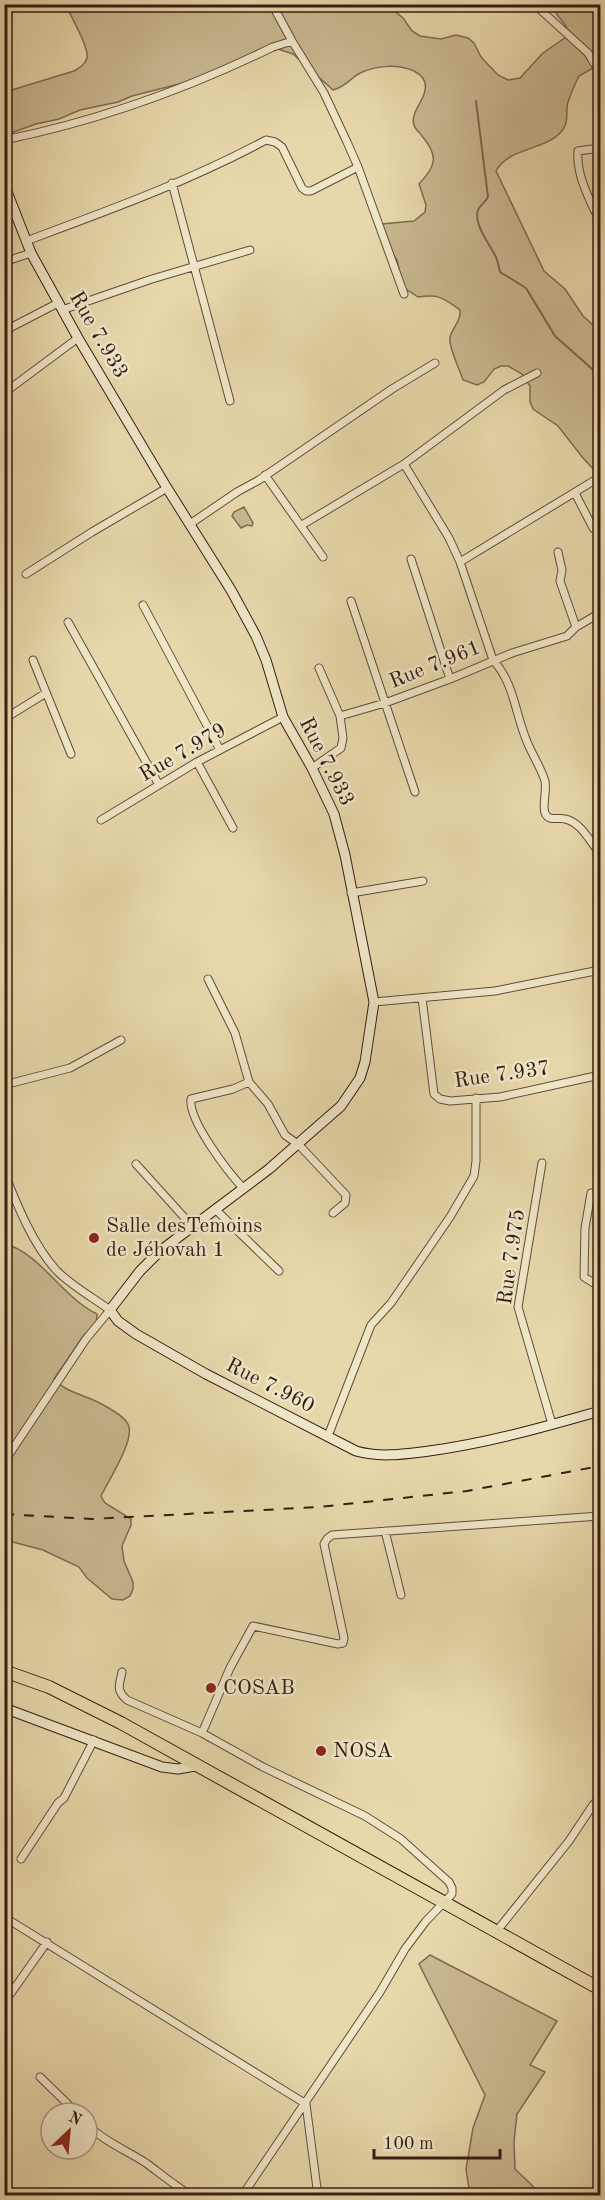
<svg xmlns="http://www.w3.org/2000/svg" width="605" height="2200" font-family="'Old Standard TT',serif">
  <rect width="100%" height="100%" fill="#e7d8ab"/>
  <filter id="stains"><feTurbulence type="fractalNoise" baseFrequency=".00333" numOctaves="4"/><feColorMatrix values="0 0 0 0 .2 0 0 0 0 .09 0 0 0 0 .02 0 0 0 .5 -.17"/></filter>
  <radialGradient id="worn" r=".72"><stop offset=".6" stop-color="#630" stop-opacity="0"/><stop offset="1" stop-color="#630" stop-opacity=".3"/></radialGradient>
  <!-- green -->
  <path fill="#c9b891" stroke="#7f6a52" stroke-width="1.5" d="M66 5H390L391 8 403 18 412 31 420 36 441 39 456 35 468 38 474 43 481 57 498 75 508 80 520 78 543 53 569 35C568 22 554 17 553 5H600V64L579 76C575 84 571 93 568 102 565 113 570 122 561 132 544 151 509 147 496 171L544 271 565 289 583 316 592 324 600 327V456L598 460 600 464V476L583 458 558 426 533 409 530 402V386L522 374 508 366H501L494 369 484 382 477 385 463 380C460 370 448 347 450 337 453 326 461 322 460 310 443 298 440 294 418 297L406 289 402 282 397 260 388 247 382 224 414 221 425 212 426 205 419 184C436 166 439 156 422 136 420 133 415 129 414 125 410 113 424 101 425 90 427 81 422 75 414 71 398 64 377 65 360 73 349 79 347 86 333 90L293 54 278 49 183 83 132 96 118 102 80 110 59 119 36 124 5 135V92L74 71C79 68 85 65 87 58 89 47 71 17 66 5Z
    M244 507 253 523 252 526 247 525 241 528 232 516 234 512Z
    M5 1244C39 1252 63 1298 97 1314L96 1325 84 1335 54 1379C63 1389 73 1392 86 1397 97 1401 123 1414 128 1424 136 1439 108 1481 101 1496L105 1503 131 1519V1525L122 1546 124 1561 133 1582V1589L130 1596 123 1600 112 1599 87 1578 79 1567 43 1550 5 1540Z
    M430 1955 557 2021 530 2065 545 2072 517 2114 514 2142 515 2169 542 2195H470L466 2169 473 2128 485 2095 419 1964Z"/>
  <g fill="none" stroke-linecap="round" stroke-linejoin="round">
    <!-- stream -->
    <path stroke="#7b6650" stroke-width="2" d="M476 101 488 197C486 201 482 204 479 208 471 222 491 246 496 257 498 262 499 267 500 272L526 288 555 336 600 376
      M599 562 600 567
      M597 591 600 589"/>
    <!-- street casing -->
    <g stroke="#624b3a" stroke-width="9">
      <path id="street" d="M534 4 588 53 600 73
        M292 41 324 93 347 142 358 167 404 294
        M4 140C98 121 187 89 273 47L292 41 272 4
        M600 148 578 151C576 176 590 200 600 222
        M172 183 230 401
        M26 241C107 211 190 181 266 140L275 142 282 147 302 188 306 191H311L358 167
        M4 262 31 253
        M62 310 152 279 250 250
        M4 331 58 303
        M4 393 78 338
        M404 464 449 538 460 562 493 660C515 684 515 715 528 744 533 756 541 768 545 781 547 791 542 806 545 813 549 822 558 817 565 819 581 822 591 843 600 854
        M265 475 323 557
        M575 493 593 528 598 532 600 530
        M190 524 237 492 259 480 392 389 435 363
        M302 525 404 464 504 390 537 373
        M558 552 562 570 560 581 576 627
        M411 559 450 679
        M460 562 595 480
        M26 574 92 532 167 488
        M351 601 415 792
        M143 605 220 750
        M68 622 159 785
        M33 660 71 754
        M319 668 340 716
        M4 719 46 693
        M197 762 233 828
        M312 768 341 748 343 738 340 716 385 703 450 679 512 653 567 636 576 627 600 613
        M101 820 197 762 283 717
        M351 893 423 881
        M208 979 235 1033 249 1082 268 1104 285 1135 299 1145 346 1195 345 1203 333 1213
        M422 998 434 1094 440 1099 450 1101 500 1097 600 1075
        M374 1002 495 991 600 970
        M4 1085 70 1068 121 1040
        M542 1163 518 1307 552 1424
        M136 1164 192 1226
        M4 1172C17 1205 33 1245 57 1271 72 1286 92 1297 110 1310L86 1339 4 1462
        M243 1188C228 1172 188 1120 191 1099L233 1089 249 1082
        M591 1193 585 1228 584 1277 600 1287
        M215 1209 279 1271
        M328 1436 371 1325 391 1303 450 1217 474 1176 476 1161V1098
        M385 1531 401 1595
        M122 1672C119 1686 116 1690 127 1700L202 1733 263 1767 365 1816 401 1839 449 1882 452 1888V1894L426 1921 405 1949 380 1992 242 2196
        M202 1733 230 1668 253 1626 338 1644 343 1643 344 1638 324 1544 327 1539 332 1535 600 1516
        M21 1859 58 1803 64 1798 94 1740
        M4 1917 306 2104 318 2196
        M496 1932 569 1841 593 1805 600 1798
        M4 2003 47 1942
        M40 2077 77 2113
        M87 2124C103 2141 126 2150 146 2163 161 2174 175 2186 192 2196"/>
    </g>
    <!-- secondary casing -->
    <g stroke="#351c14" stroke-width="11">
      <path id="secondary" d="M4 184 31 253 78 338 167 488 231 590 256 636 266 660 283 717 312 768 334 814 345 855 374 1002 365 1062 360 1078 341 1106 269 1169 160 1251 140 1271 110 1310 118 1321 136 1334 206 1374 356 1451C381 1458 404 1454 429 1451 488 1443 544 1427 600 1411
        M4 1708 162 1767 178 1769 195 1766"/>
    </g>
    <!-- highway casing -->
    <g stroke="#351c14" stroke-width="14">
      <path id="highway" d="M4 1671 49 1687 121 1723 600 1989"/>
    </g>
    <!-- street -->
    <use href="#street" stroke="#efe6c8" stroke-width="7"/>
    <!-- secondary -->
    <use href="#secondary" stroke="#efe6c8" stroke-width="9"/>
    <!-- highway -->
    <use href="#highway" stroke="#e7d8ab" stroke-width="12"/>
    <!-- rail -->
    <path stroke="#351c14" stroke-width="2" stroke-dasharray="10 10" stroke-linecap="butt" d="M4 1514 92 1519 319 1507 467 1491 600 1466"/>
  </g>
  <!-- markers -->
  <g fill="#8f2418" stroke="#efe6c8" stroke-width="2">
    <circle cx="94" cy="1238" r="6"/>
    <circle cx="211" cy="1688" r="6"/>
    <circle cx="321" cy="1751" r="6"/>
  </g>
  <g text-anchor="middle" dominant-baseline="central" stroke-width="5" stroke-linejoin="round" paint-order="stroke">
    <!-- street labels -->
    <g font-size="21" fill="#351c14" stroke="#efe6c8">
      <text transform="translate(98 335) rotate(60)">Rue 7.933</text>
      <text transform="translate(435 665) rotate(-22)">Rue 7.961</text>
      <text transform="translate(183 753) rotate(-30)">Rue 7.979</text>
      <text transform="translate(326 762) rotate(63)">Rue 7.933</text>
      <text transform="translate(502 1075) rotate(-8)">Rue 7.937</text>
      <text transform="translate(512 1257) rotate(-82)">Rue 7.975</text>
      <text transform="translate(270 1386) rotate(27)">Rue 7.960</text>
    </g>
    <!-- poi labels -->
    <g font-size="21" fill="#351c14" stroke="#efe6c8" text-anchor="start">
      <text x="106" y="1226">Salle desTemoins<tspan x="106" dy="24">de Jéhovah 1</tspan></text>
      <text x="223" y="1688">COSAB</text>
      <text x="333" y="1751">NOSA</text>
    </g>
  </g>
  <!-- margin -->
  <rect width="605" height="2200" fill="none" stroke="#e7d8ab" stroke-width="24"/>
  <rect x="6" y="6" width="593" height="2188" fill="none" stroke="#351c14" stroke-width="3"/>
  <rect x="12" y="12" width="581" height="2176" fill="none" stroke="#351c14" stroke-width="1.5"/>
  <!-- north arrow -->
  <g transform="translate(69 2131) rotate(26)"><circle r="28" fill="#efe6c8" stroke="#a59580" stroke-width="1.5"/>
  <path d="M0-4.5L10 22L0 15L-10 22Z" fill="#8f2418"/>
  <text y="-9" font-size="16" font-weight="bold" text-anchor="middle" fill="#351c14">N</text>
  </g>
  <!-- scale -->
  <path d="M374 2149v9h126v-9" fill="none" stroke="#351c14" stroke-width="3"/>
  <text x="383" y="2149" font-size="18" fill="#351c14" stroke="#efe6c8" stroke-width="4.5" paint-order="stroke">100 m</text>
  <rect width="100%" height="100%" filter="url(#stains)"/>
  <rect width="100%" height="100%" fill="url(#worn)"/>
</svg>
